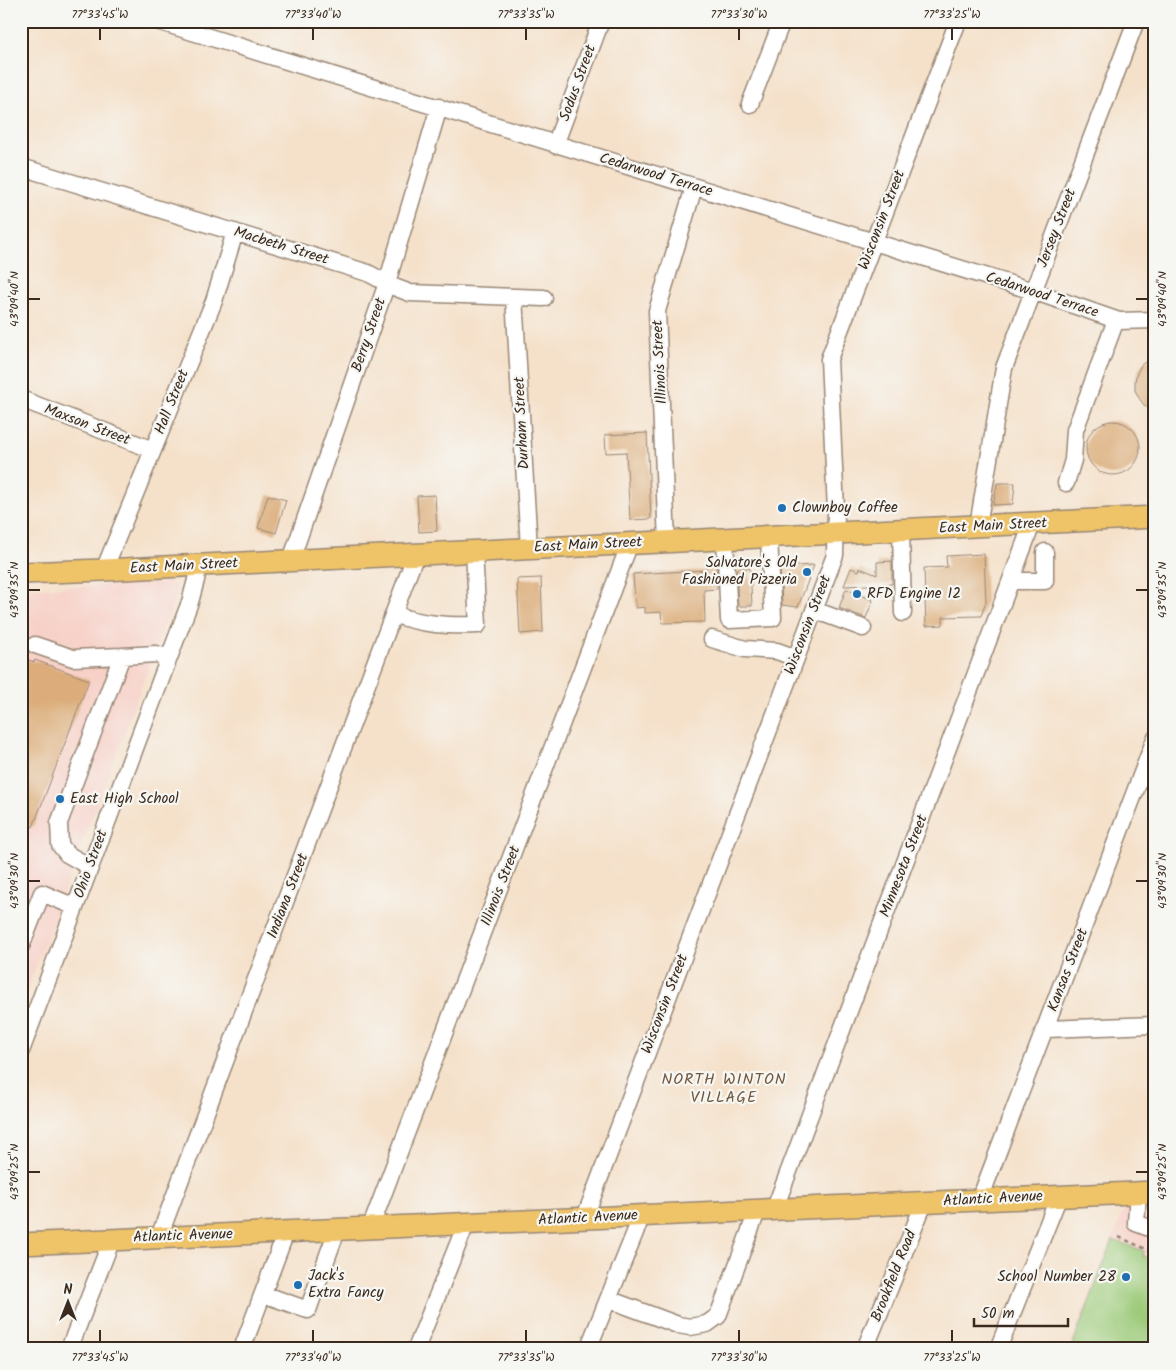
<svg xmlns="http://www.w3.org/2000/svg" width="1176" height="1370" font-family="Kalam,sans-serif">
  <rect width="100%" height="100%" fill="#f6f6f2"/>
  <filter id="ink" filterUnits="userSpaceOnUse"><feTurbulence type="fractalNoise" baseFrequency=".02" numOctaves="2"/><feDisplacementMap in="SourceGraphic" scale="10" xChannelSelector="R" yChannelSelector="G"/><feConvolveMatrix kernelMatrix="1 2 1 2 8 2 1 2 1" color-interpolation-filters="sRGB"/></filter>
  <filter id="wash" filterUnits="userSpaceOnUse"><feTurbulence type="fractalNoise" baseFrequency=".0096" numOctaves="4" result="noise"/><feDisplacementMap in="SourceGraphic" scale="20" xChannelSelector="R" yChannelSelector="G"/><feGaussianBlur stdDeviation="1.12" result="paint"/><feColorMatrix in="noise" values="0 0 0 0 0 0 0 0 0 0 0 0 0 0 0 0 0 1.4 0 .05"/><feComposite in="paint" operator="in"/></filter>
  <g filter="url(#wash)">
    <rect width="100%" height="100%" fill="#f5e1ca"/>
    <!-- built -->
    <path fill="#f7d1c8" d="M170 582 176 586 177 592 21 1006V589Z
      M1155 1204V1349H1068L1126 1205Z"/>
    <!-- green -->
    <path fill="#9ccb79" stroke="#6c7a4c" d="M1113 1240 1144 1251 1143 1256 1155 1261V1291L1153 1297 1155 1298V1349H1071Z"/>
    <g id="blocks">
      <!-- building -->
      <path fill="#dcad7a" d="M1155 355V411L1144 405 1139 398 1135 390V381L1137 373 1141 365Z
        M1086 448a27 27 0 1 1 54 0a27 27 0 1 1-54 0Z
        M647 433 651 519 630 520 626 452 606 453 605 435Z
        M997 483H1015L1013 504 993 505Z
        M268 495 286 500 276 533 258 528Z
        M435 495 437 531 419 532 417 496Z
        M984 554 986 602 981 616 943 617V625L926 626 924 568 947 567 946 556Z
        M892 561V584L844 586 851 568 859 571 860 568 877 575V562Z
        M706 564H716L717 589 704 590 705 622 662 623 661 612 645 613V607L636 608V603H635L633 574 706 570Z
        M814 565 798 607 782 605 780 567Z
        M750 568 752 606H738L736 569Z
        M541 578 543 632 520 634 517 579Z
        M846 589 873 600 866 618 839 608Z
        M21 657 34 662 35 660 89 680 33 827 21 823Z"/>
    </g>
  </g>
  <g filter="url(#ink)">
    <use href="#blocks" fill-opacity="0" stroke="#988674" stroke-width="1"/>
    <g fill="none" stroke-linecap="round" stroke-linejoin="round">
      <!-- minor casing -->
      <g stroke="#988674" stroke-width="19">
        <path id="minor" d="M157 21 1033 291 1119 321 1155 320
          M750 104 782 21
          M555 145 601 21
          M21 167 368 273 394 287 410 293 544 298
          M514 297 529 548
          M21 399 153 450
          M1066 483 1073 460 1075 430 1116 320
          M978 526 1004 368 1136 21
          M901 530 903 613
          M725 539 729 620 773 618 769 537
          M667 542 657 311 694 187
          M291 560 387 283 439 107
          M104 570 214 301 235 232
          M1011 581H1045V552
          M814 610 863 628
          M394 614C421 625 450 626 478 625L474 551
          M712 639 745 649 777 651 796 658
          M35 645 73 658 122 656
          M90 867 67 854 60 845 59 823 122 656 156 654 169 658
          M22 944 42 893 75 907
          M1046 1029 1155 1025
          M21 1051 190 602 196 580 198 565
          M1138 1193 1136 1223 1155 1230
          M980 1199 1155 739
          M775 1208 1032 524
          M585 1217 835 555 836 511 829 359 958 21
          M370 1229 630 543
          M159 1237 416 554
          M263 1294 308 1310 337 1230
          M608 1299 678 1325 690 1327 707 1324 718 1316 758 1209
          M69 1349 112 1239
          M242 1349 286 1232
          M416 1349 466 1224
          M588 1349 642 1215
          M865 1349 924 1203
          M998 1349 1059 1196"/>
      </g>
      <!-- major casing -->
      <g stroke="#988674" stroke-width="24">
        <path id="major" d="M21 573 104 570 1155 517
          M21 1244 1155 1192"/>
      </g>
      <!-- path -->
      <path stroke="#988674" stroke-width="2.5" stroke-dasharray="4 4" stroke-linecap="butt" d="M1119 1237 1155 1253"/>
      <!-- minor -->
      <use href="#minor" stroke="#fff" stroke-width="16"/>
      <!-- major -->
      <use href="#major" stroke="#efc469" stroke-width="21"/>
    </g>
  </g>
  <!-- ticks -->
  <path fill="none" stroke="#3b2a1e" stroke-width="2" d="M100 28V40M313 28V40M526 28V40M739 28V40M952 28V40M28 299H40M1136 299H1148M28 590H40M1136 590H1148M28 881H40M1136 881H1148M28 1172H40M1136 1172H1148M100 1330V1342M313 1330V1342M526 1330V1342M739 1330V1342M952 1330V1342"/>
  <!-- markers -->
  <g fill="#1f6fb2" stroke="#f6f6f2" stroke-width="2">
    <circle cx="782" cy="508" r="5"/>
    <circle cx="807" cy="572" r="5"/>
    <circle cx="857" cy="594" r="5"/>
    <circle cx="60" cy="799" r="5"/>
    <circle cx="1126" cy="1277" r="5"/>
    <circle cx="298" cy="1285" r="5"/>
  </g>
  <g text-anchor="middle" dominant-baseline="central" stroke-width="4.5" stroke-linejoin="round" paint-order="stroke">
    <!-- street labels -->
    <g font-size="15" fill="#3b2a1e" stroke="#f6f6f2">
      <text transform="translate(578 83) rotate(-70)">Sodus Street</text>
      <text transform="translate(656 175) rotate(17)">Cedarwood Terrace</text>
      <text transform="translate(882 220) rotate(-69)">Wisconsin Street</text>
      <text transform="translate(1057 228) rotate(-69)">Jersey Street</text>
      <text transform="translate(281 246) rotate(17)">Macbeth Street</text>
      <text transform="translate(1042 295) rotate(18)">Cedarwood Terrace</text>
      <text transform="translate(369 335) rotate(-71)">Berry Street</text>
      <text transform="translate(660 362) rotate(-93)">Illinois Street</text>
      <text transform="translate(172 402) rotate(-68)">Hall Street</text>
      <text transform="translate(522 423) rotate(-93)">Durham Street</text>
      <text transform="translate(87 425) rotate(21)">Maxson Street</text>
      <text transform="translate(993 526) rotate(-3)">East Main Street</text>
      <text transform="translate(588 545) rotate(-3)">East Main Street</text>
      <text transform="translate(184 566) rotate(-3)">East Main Street</text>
      <text transform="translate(808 625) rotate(-69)">Wisconsin Street</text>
      <text transform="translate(91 864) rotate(-70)">Ohio Street</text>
      <text transform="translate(904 866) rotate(-69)">Minnesota Street</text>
      <text transform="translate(501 886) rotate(-69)">Illinois Street</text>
      <text transform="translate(288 896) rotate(-69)">Indiana Street</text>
      <text transform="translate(1068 970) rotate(-69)">Kansas Street</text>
      <text transform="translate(665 1004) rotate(-69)">Wisconsin Street</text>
      <text transform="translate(993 1199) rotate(-3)">Atlantic Avenue</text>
      <text transform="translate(588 1218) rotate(-3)">Atlantic Avenue</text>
      <text transform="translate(183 1236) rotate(-2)">Atlantic Avenue</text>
      <text transform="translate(894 1276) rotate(-68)">Brookfield Road</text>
    </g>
    <!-- poi labels -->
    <g font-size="15" fill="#3b2a1e" stroke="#f6f6f2" text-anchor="start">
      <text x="792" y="508">Clownboy Coffee</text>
      <text x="797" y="563" text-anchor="end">Salvatore's Old<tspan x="797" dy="17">Fashioned Pizzeria</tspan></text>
      <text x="867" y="594">RFD Engine 12</text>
      <text x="70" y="799">East High School</text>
      <text x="308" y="1276">Jack's<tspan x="308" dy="17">Extra Fancy</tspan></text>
      <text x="1116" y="1277" text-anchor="end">School Number 28</text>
    </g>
    <!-- neighbourhood labels -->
    <g font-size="16" letter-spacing="1" fill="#73583e" stroke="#f6f6f2">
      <text x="724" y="1079">NORTH WINTON<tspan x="724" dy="18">VILLAGE</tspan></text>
    </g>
  </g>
  <!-- margin -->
  <rect width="1176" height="1370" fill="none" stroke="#f6f6f2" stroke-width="55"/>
  <!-- north arrow -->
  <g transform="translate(68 1302)" stroke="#f6f6f2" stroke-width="4" paint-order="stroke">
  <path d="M0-4L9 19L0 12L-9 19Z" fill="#3b2a1e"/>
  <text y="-8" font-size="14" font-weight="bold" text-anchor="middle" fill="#3b2a1e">N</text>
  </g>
  <!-- scale -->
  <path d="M974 1318v8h94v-8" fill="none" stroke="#3b2a1e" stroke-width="2.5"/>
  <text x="981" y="1318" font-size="15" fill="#3b2a1e" stroke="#f6f6f2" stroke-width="4" paint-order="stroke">50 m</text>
  <rect x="28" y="28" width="1120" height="1314" fill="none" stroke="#3b2a1e" stroke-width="2"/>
  <g font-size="12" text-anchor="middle" fill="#3b2a1e">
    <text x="100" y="18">77°33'45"W</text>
    <text x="313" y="18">77°33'40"W</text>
    <text x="526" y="18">77°33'35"W</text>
    <text x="739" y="18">77°33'30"W</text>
    <text x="952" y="18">77°33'25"W</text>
    <text transform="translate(14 299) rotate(-90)" y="4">43°09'40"N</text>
    <text transform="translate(1162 299) rotate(-90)" y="4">43°09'40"N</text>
    <text transform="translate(14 590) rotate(-90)" y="4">43°09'35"N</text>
    <text transform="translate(1162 590) rotate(-90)" y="4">43°09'35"N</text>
    <text transform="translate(14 881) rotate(-90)" y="4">43°09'30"N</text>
    <text transform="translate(1162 881) rotate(-90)" y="4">43°09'30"N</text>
    <text transform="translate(14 1172) rotate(-90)" y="4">43°09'25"N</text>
    <text transform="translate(1162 1172) rotate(-90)" y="4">43°09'25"N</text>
    <text x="100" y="1361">77°33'45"W</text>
    <text x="313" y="1361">77°33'40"W</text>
    <text x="526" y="1361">77°33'35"W</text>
    <text x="739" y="1361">77°33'30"W</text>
    <text x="952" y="1361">77°33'25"W</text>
  </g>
</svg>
